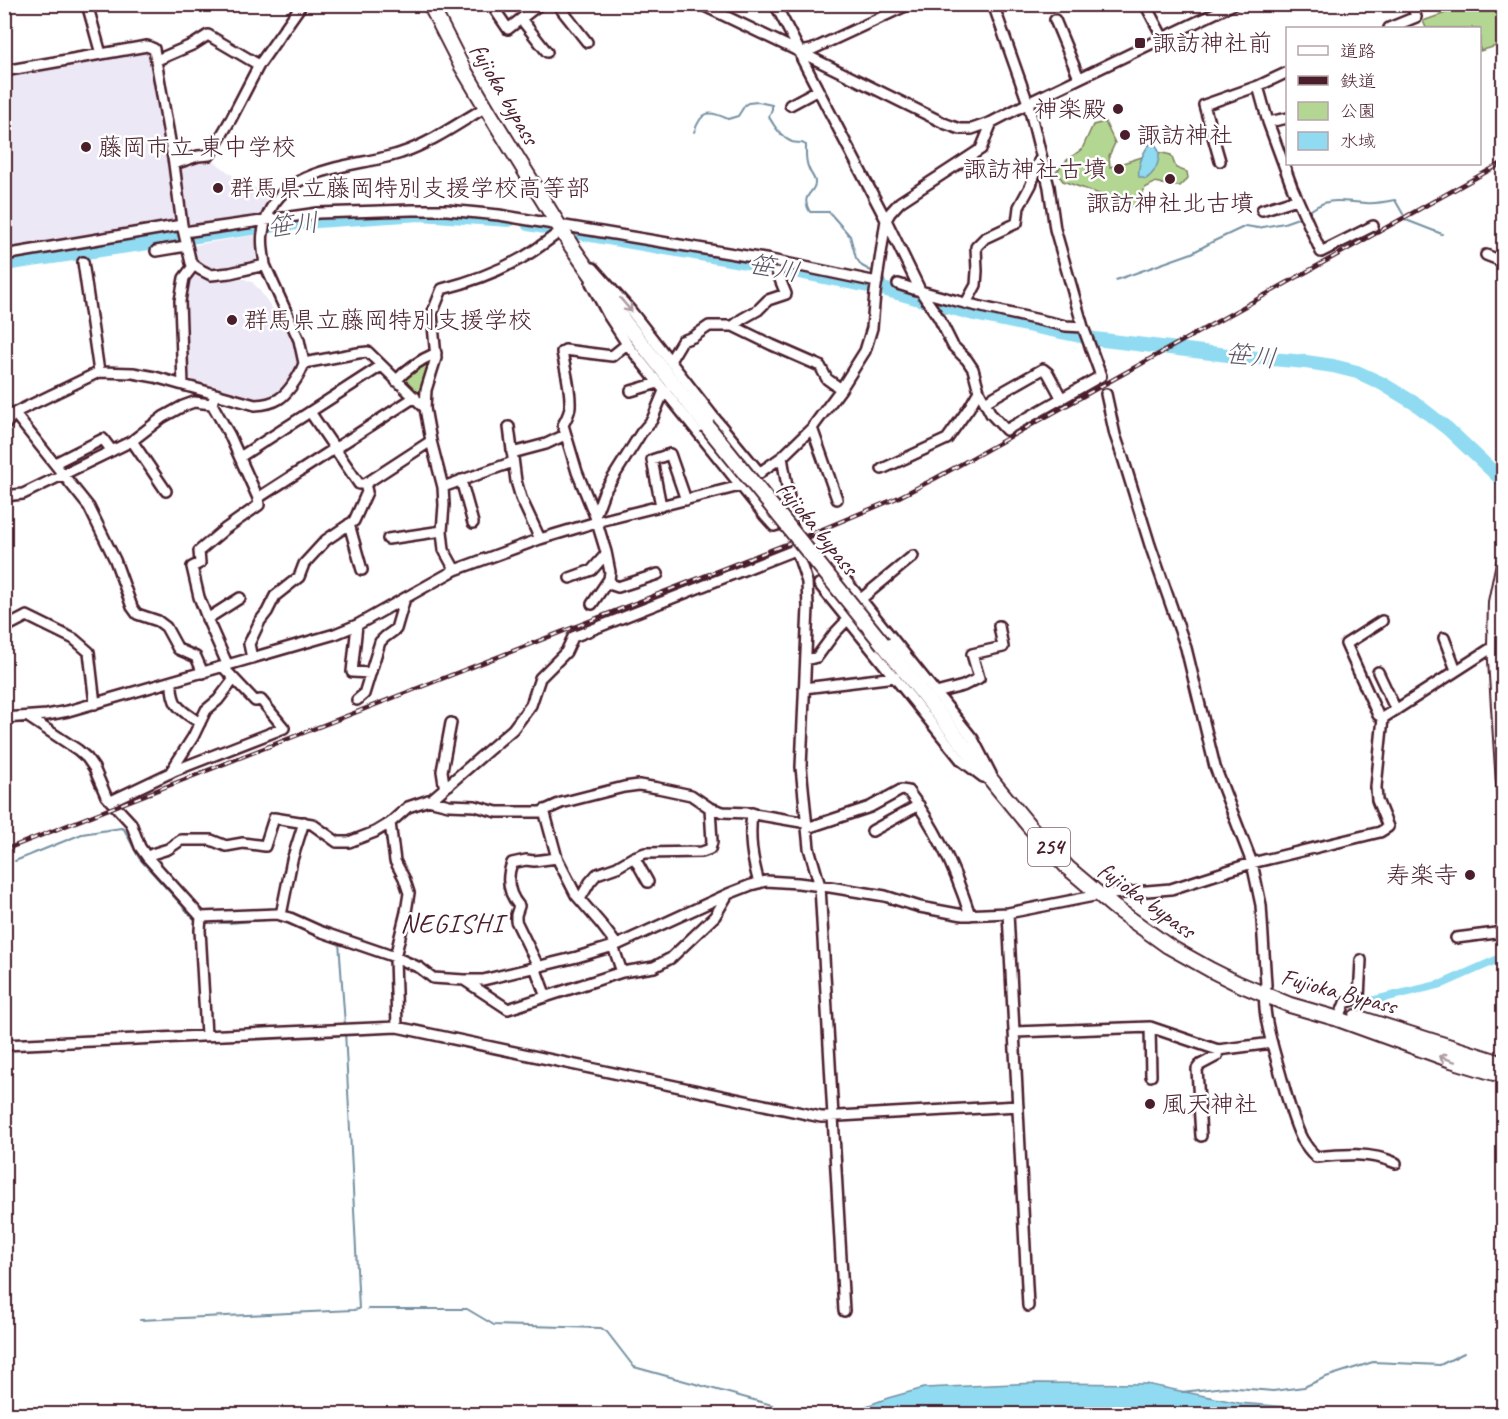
<svg xmlns="http://www.w3.org/2000/svg" width="1508" height="1419" font-family="Caveat,'Klee One',sans-serif">
  <rect width="100%" height="100%" fill="#fff"/>
  <filter id="ink" filterUnits="userSpaceOnUse"><feTurbulence type="fractalNoise" baseFrequency=".0167" numOctaves="2"/><feDisplacementMap in="SourceGraphic" scale="12" xChannelSelector="R" yChannelSelector="G"/><feConvolveMatrix kernelMatrix="1 2 1 2 8 2 1 2 1" color-interpolation-filters="sRGB"/></filter>
  <g filter="url(#ink)">
    <!-- built -->
    <path fill="#ede8f6" d="M147 50 152 53 178 219 174 223 5 249V74Z
      M199 159H211L240 181 269 195 259 218 188 228 178 167Z
      M255 235 256 260 255 263 228 271H217L204 268 193 258 189 246Z
      M196 271 215 280 245 279 252 282 258 288 293 338 301 368 284 393 270 400 258 401 193 382 186 370 183 302 188 282 192 273Z"/>
    <!-- green -->
    <path fill="#b3d792" stroke="#7e7b5e" stroke-width="1.5" d="M1471 4 1476 5 1477 6 1484 5H1503V44L1480 51V28H1426L1423 21Z
      M1105 122 1115 143 1109 156 1110 167 1158 152 1171 155 1176 168 1187 172 1188 178 1180 186H1169L1156 182 1145 188 1137 205 1127 208 1114 205 1102 195 1063 181 1056 172 1067 160 1082 149 1093 125Z
      M434 357 423 398 402 380 409 372Z"/>
    <!-- water -->
    <path fill="#90dbf1" stroke="#7490a2" stroke-width="1.5" d="M1153 142C1165 152 1157 172 1146 179L1139 177C1137 167 1144 147 1153 142Z
      M1037 1383 1146 1384 1239 1403 1337 1411 1346 1414H845L888 1398 924 1388Z"/>
    <g fill="none" stroke-linecap="round" stroke-linejoin="round">
      <!-- stream -->
      <path stroke="#7490a2" stroke-width="2" d="M694 132C702 110 709 110 728 119L738 116 745 105 748 103 758 102 772 105V109L769 117C774 126 782 138 792 142 798 144 800 141 806 145 806 154 805 161 809 169 810 173 815 178 815 182 816 193 799 194 810 212H829L850 236 856 258 862 266 875 273
        M1306 214C1328 195 1340 202 1366 203 1376 204 1385 202 1395 200L1403 214
        M1406 220 1442 234
        M880 276 883 277 887 290
        M1116 280 1192 253 1212 242 1246 226 1258 228 1284 223 1301 217
        M15 861 82 834 121 828 124 829 139 858 196 921
        M202 922 229 923 280 919
        M316 934 329 940 339 942 345 1025
        M368 1309H467L494 1325 601 1328 607 1332 634 1367 772 1405 780 1414
        M140 1320 353 1310 359 1309 345 1031
        M1182 1392 1225 1387 1273 1391 1304 1387 1326 1377 1373 1362 1440 1365 1464 1353"/>
      <!-- canal -->
      <path stroke="#90dbf1" stroke-width="8" d="M1358 1004 1442 984 1503 957"/>
      <!-- river -->
      <path stroke="#90dbf1" stroke-width="14" d="M528 224 774 267 883 289 974 314 1095 339 1236 356 1306 362 1333 366 1357 372 1381 383 1416 404 1448 429 1504 482
        M4 264 259 227 317 221 420 214 509 220"/>
      <!-- minor casing -->
      <g stroke="#4a1f2b" stroke-width="14">
        <path id="minor" d="M87 4 101 54
          M491 4 508 29 540 4
          M557 4 587 42
          M700 4 800 52 946 124 960 129H972L992 122 1034 100 1234 4
          M775 4 800 52 802 59 886 220 921 292 939 318 953 346 967 360 973 369 979 391 969 408 947 439 882 469
          M1145 4 1163 38
          M521 19 547 52
          M1055 20 1079 78
          M1389 28 1416 17 1412 4
          M800 52 811 50 910 4
          M157 60 194 44 208 35 259 65
          M4 71 147 46 154 49 174 164 182 225 191 263 201 270 211 275 230 273 265 265 299 340 304 363 358 353 368 352 425 408
          M1258 86 1268 122 1292 187 1321 252 1373 226
          M790 105 818 90
          M1268 122 1288 118
          M1220 161 1204 105 1258 86 1288 72
          M174 164 198 156 210 155 231 119 259 65 302 4
          M1262 210 1297 199
          M184 232 318 213 412 210H447L499 215 771 260 877 282
          M156 251 186 246
          M4 255 182 225
          M1486 255 1504 262
          M83 262 99 372
          M194 265 184 278 180 301 183 385 255 405C276 404 284 398 295 381 299 375 302 370 304 363
          M265 265C264 255 261 243 263 233 271 174 332 169 378 159 385 157 393 156 401 153 431 143 459 123 486 107
          M593 268 631 311 712 415 760 473
          M777 272 786 294 768 300 758 310 742 319 733 326 772 345 820 366 827 379 841 389
          M591 283 608 315 627 344 765 516 774 526 790 521
          M898 284C952 302 1010 313 1066 326L1083 327
          M966 303 976 285 977 271 976 247 985 238 1017 223 1019 207 1031 185 1039 161 1042 159
          M627 344 612 356 565 350 562 352C565 369 571 388 570 406 570 413 566 419 563 425L577 472 595 516 606 552 610 572 609 579 612 585 618 587 658 574
          M670 361 682 341 693 337 709 326H733
          M396 381C407 368 420 360 436 353
          M631 391 658 383
          M979 391 991 414 1006 430 1101 376 1083 327 1055 229 1049 187 1028 103 993 4
          M215 394 212 404 230 436 258 498 259 505 225 529 199 551 200 563 192 567 199 597 209 623 228 666
          M1106 394 1115 435 1123 458 1150 545 1186 648 1215 767 1252 863 1261 905 1266 985C1260 1011 1274 1050 1281 1076 1287 1097 1292 1119 1302 1139 1306 1146 1310 1151 1316 1157 1343 1154 1371 1152 1396 1163
          M985 402 1043 369 1048 373 1062 399
          M310 412 359 484H365
          M4 414 14 413 89 507 115 560 132 607 137 614 158 621 166 627 178 649 196 657 203 673
          M4 427 14 413 99 372 133 373 155 377 183 385
          M509 427 516 481 521 498 540 539
          M812 428 837 499
          M132 441 166 491
          M512 453 546 444 565 435
          M240 457 381 366
          M782 457 789 498 793 532
          M55 463 103 439 112 451
          M461 480 473 523
          M443 487 513 462
          M4 496 23 494 132 441 163 417 183 406 194 402 212 404
          M258 498 415 397
          M661 506 652 460 670 454 686 500
          M595 516 604 492 641 433 652 420 664 391
          M349 524 362 570
          M388 539 442 531
          M795 546 807 582 808 607 801 767 809 848 820 886 844 1311
          M455 570 444 550 442 531 444 505 443 487 431 441 425 408 426 390 436 358 432 314 442 289C470 282 497 272 522 258 536 250 549 240 562 230
          M570 578 592 570 606 554
          M819 584 962 761 983 777
          M861 599 913 556
          M592 604 609 579
          M207 619 240 598
          M1382 621 1346 644 1378 715 1383 718
          M357 625 352 672 370 673
          M4 628 27 616 74 639 89 652 95 704
          M1444 638 1456 670
          M252 658 249 644 260 621 267 612 275 596 299 577 304 564 326 540 354 521 367 492 365 484 431 441
          M806 660 817 657 834 634 850 617
          M1378 672 1396 710
          M172 681C171 707 181 710 200 723
          M804 688 895 677
          M936 693 963 686 979 678 972 654 1003 647 999 626
          M357 700 364 694 380 642 385 637 396 629 405 598
          M28 717 78 750 87 758 94 768 106 796 131 823 140 847 147 857 201 917 200 930 206 1035
          M4 718 47 715 68 711 335 634 357 625 455 570 540 539 600 521 740 486 782 457 812 428 841 389 865 351 872 328 875 293 886 220 890 213 900 202 981 149 992 122
          M1383 718 1504 640
          M170 773 193 737 206 710 218 700 234 679
          M449 785 444 784 442 771 451 723
          M428 800 449 805 475 806 497 812H541L561 803 604 792 624 787 639 785 658 788 691 795 710 808 723 812 748 813 807 823
          M111 801 176 770 284 728 261 700 255 701 223 667
          M544 810 557 858 576 895 601 924 617 945
          M752 813C749 839 752 858 759 883
          M390 823 395 861 404 878 409 893 406 912 395 957 397 1027
          M807 828 870 807 901 790 908 791C935 826 956 872 970 915
          M872 831 919 805
          M147 857 152 854 168 849 181 840H211L226 846 243 843 265 846 274 818 312 824 337 842H349L375 832 390 823 408 807 432 799 513 729 531 705 540 678 566 652 573 637 815 542 973 739 991 774
          M634 857 648 882
          M580 899 590 882 597 874 617 867 634 857 645 853 702 852 710 849 712 842 710 808
          M1008 913 1028 1306
          M281 915 292 860 304 822
          M201 917 277 914 290 918 319 931 395 957 420 968 433 978 464 980H483L577 957 617 945 728 894 751 885 766 881 798 883 830 887 885 896 920 907 963 915 1008 913 1099 895 1171 889 1252 863 1380 832 1388 827 1377 800 1376 787 1383 718
          M1456 938 1504 932
          M613 946 622 972
          M538 966 516 921V915L519 906C508 893 506 879 512 863L526 860 534 861 557 858
          M535 967 546 997
          M464 980 508 1009 622 972 654 967 671 958 715 916 728 894
          M1341 1013 1345 1003 1359 998 1361 960
          M1150 1027 1151 1076
          M1015 1032 1150 1027 1218 1050 1272 1043
          M4 1045 397 1027 821 1117 1018 1106
          M1201 1136 1197 1069 1200 1065 1217 1056 1218 1050"/>
      </g>
      <!-- major casing -->
      <g stroke="#4a1f2b" stroke-width="16">
        <path id="major" d="M1504 558 1495 602 1494 645 1504 800"/>
      </g>
      <!-- highway casing -->
      <g stroke="#4a1f2b" stroke-width="18">
        <path id="highway" d="M430 4 461 65 490 114 572 247 624 321 707 426
          M883 644 997 787 1030 827 1068 868 1115 908 1168 946 1211 970 1237 983 1290 1005 1335 1018 1451 1060 1494 1073H1504
          M1356 1017 1495 1061 1504 1066"/>
      </g>
      <!-- minor -->
      <use href="#minor" stroke="#fff" stroke-width="9"/>
      <!-- major -->
      <use href="#major" stroke="#fff" stroke-width="12"/>
      <!-- highway -->
      <use href="#highway" stroke="#fff" stroke-width="14"/>
      <!-- rail casing -->
      <g stroke="#4a1f2b" stroke-width="4.5">
        <path id="rail" d="M4 850 794 541 897 498 936 478 1504 162"/>
      </g>
      <!-- rail -->
      <use href="#rail" stroke="#fff" stroke-width="2" stroke-dasharray="7" stroke-linecap="butt"/>
      <!-- highway-bridge casing -->
      <g stroke="#4a1f2b" stroke-width="18" stroke-linecap="butt">
        <path id="highway-bridge" d="M707 426 883 644"/>
      </g>
      <!-- highway-bridge -->
      <use href="#highway-bridge" stroke="#fff" stroke-width="14"/>
    </g>
    <!-- one-way arrows -->
    <defs><path id="oneway-shaft" d="M-6 0H5M1.5-3L5.5 0L1.5 3" fill="none" stroke-width="1.6" stroke-linecap="round" stroke-linejoin="round" transform="scale(1.5)"/></defs>
    <g stroke="#ae9aa0">
      <use href="#oneway-shaft" transform="translate(626 305) rotate(50)"/>
      <use href="#oneway-shaft" transform="translate(1447 1059) rotate(-162)"/>
    </g>
  </g>
  <!-- markers -->
  <g fill="#4a1f2b" stroke="#fff" stroke-width="2">
    <rect x="1134" y="37" width="12" height="12" rx="3"/>
    <circle cx="1118" cy="109" r="6"/>
    <circle cx="1125" cy="135" r="6"/>
    <circle cx="86" cy="147" r="6"/>
    <circle cx="1119" cy="169" r="6"/>
    <circle cx="1170" cy="179" r="6"/>
    <circle cx="218" cy="188" r="6"/>
    <circle cx="232" cy="320" r="6"/>
    <circle cx="1470" cy="875" r="6"/>
    <circle cx="1150" cy="1104" r="6"/>
  </g>
  <g text-anchor="middle" dominant-baseline="central" stroke-width="5" stroke-linejoin="round" paint-order="stroke">
    <!-- shield labels -->
    <rect fill="#fff" stroke="#80626b" stroke-width="1.5" x="1028" y="828" width="42" height="38" rx="4.5"/>
    <g font-size="22" font-weight="bold" fill="#4a1f2b">
      <text x="1049" y="847">254</text>
    </g>
    <!-- poi labels -->
    <g font-size="24" fill="#4a1f2b" stroke="#fff" text-anchor="start">
      <text x="1152" y="43">諏訪神社前</text>
      <text x="1106" y="109" text-anchor="end">神楽殿</text>
      <text x="1137" y="135">諏訪神社</text>
      <text x="98" y="147">藤岡市立 東中学校</text>
      <text x="1107" y="169" text-anchor="end">諏訪神社古墳</text>
      <text x="230" y="188">群馬県立藤岡特別支援学校高等部</text>
      <text x="1170" y="203" text-anchor="middle">諏訪神社北古墳</text>
      <text x="244" y="320">群馬県立藤岡特別支援学校</text>
      <text x="1458" y="875" text-anchor="end">寿楽寺</text>
      <text x="1162" y="1104">風天神社</text>
    </g>
    <!-- street labels -->
    <g font-size="24" fill="#4a1f2b" stroke="#fff">
      <text transform="translate(505 94) rotate(60)">fujioka bypass</text>
      <text transform="translate(818 528) rotate(51)">fujioka bypass</text>
      <text transform="translate(1147 900) rotate(36)">fujioka bypass</text>
      <text transform="translate(1339 991) rotate(15)">Fujioka Bypass</text>
    </g>
    <!-- water labels -->
    <g font-size="26" font-style="italic" fill="#5f5766" stroke="#fff">
      <text transform="translate(293 225) rotate(-7)">笹川</text>
      <text transform="translate(774 268) rotate(11)">笹川</text>
      <text transform="translate(1251 356) rotate(6)">笹川</text>
    </g>
    <!-- quarter labels -->
    <g font-size="27" letter-spacing="1.5" fill="#4a1f2b" stroke="#fff">
      <text x="452" y="923">NEGISHI</text>
    </g>
  </g>
  <!-- margin -->
  <rect width="1508" height="1419" fill="none" stroke="#fff" stroke-width="24"/>
  <rect x="12" y="12" width="1484" height="1395" fill="none" stroke="#4a1f2b" stroke-width="2" filter="url(#ink)"/>
  <!-- legend -->
  <rect x="1286" y="27" width="195" height="138" fill="#ffffff" stroke="#b7a5aa" stroke-width="1.5"/>
  <rect x="1298" y="46" width="30" height="9" fill="#ffffff" stroke="#b7a5aa" stroke-width="1.5"/>
  <text x="1340" y="57" font-size="18" fill="#4a1f2b">道路</text>
  <rect x="1298" y="76" width="30" height="9" fill="#4a1f2b" stroke="#b7a5aa" stroke-width="1.5"/>
  <text x="1340" y="87" font-size="18" fill="#4a1f2b">鉄道</text>
  <rect x="1298" y="102" width="30" height="18" fill="#b3d792" stroke="#b7a5aa" stroke-width="1.5"/>
  <text x="1340" y="117" font-size="18" fill="#4a1f2b">公園</text>
  <rect x="1298" y="132" width="30" height="18" fill="#90dbf1" stroke="#b7a5aa" stroke-width="1.5"/>
  <text x="1340" y="147" font-size="18" fill="#4a1f2b">水域</text>
</svg>
